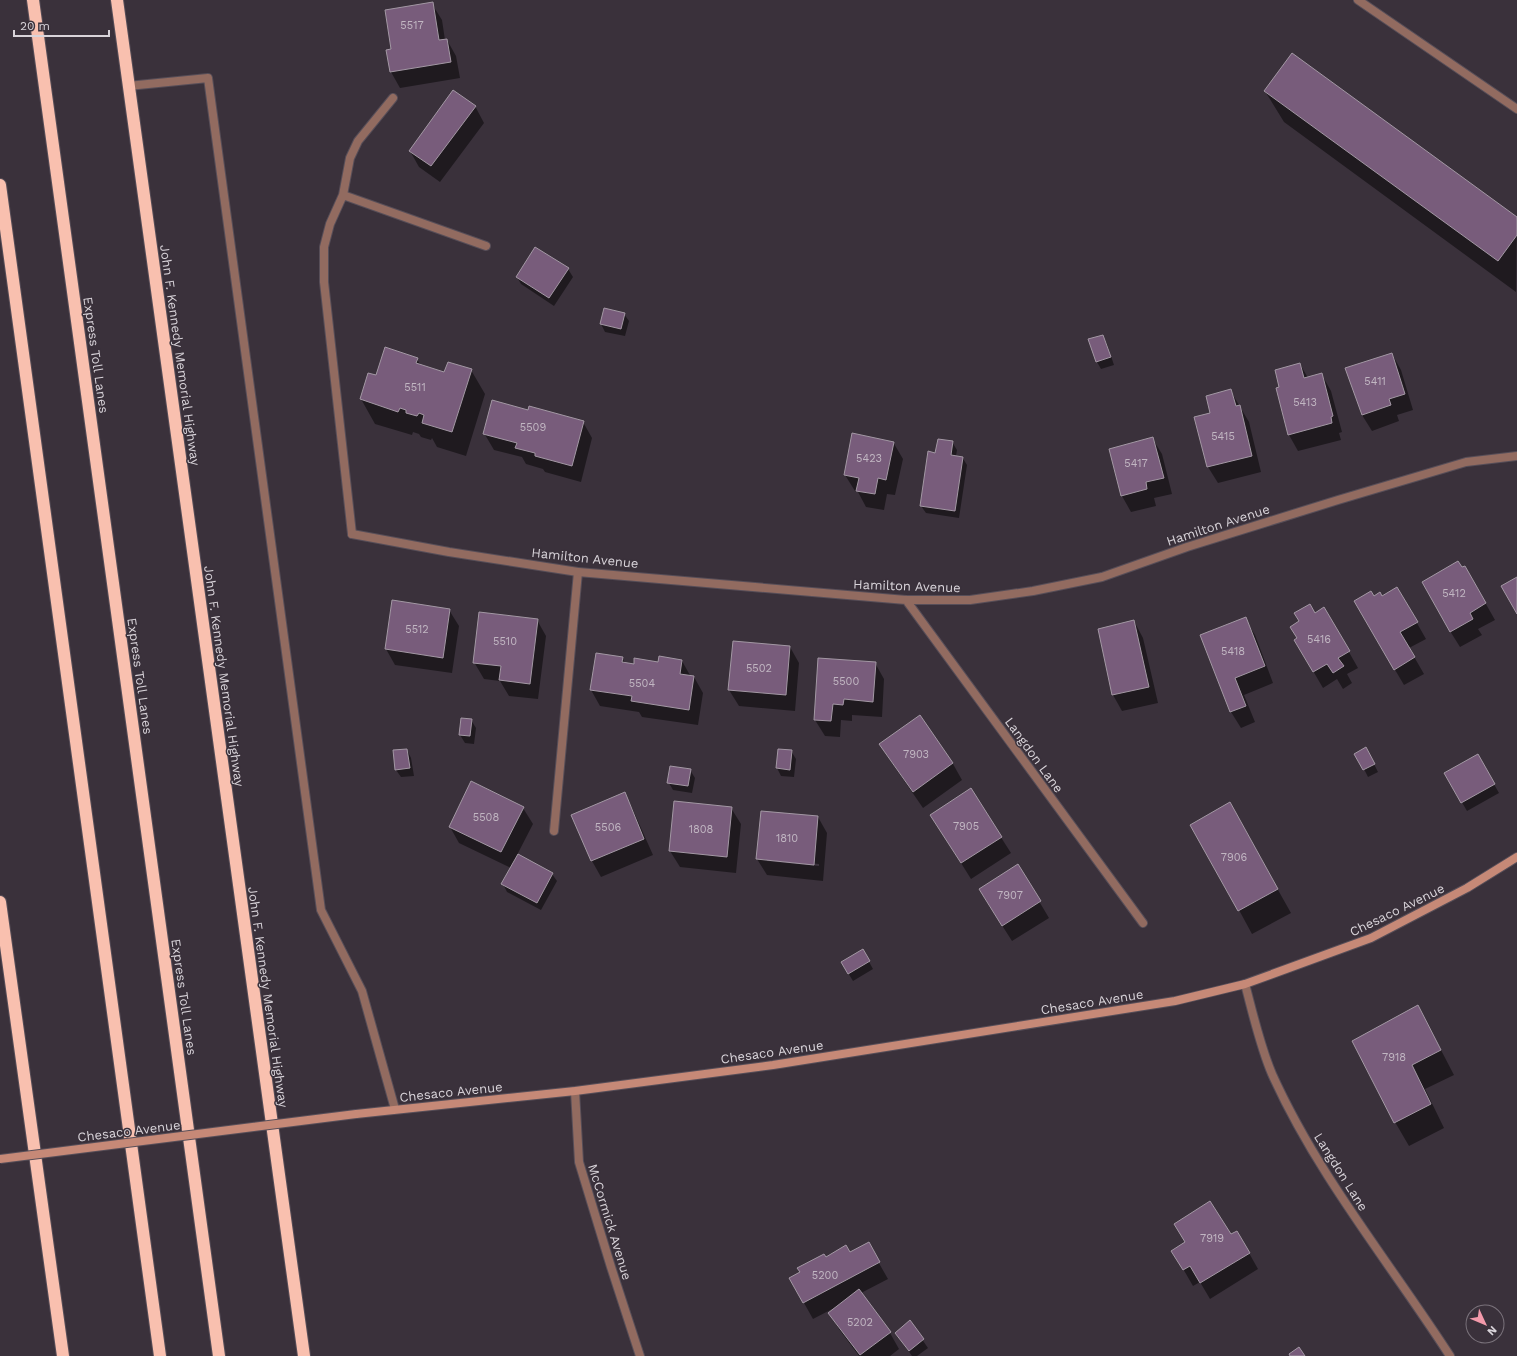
<svg xmlns="http://www.w3.org/2000/svg" width="1517" height="1356" font-family="'Work Sans',sans-serif">
  <rect width="100%" height="100%" fill="#3a313b"/>
  <!-- shadow -->
  <path fill="#0007" fill-rule="evenodd" d="M432 4 442 20 445 40H447L456 56 460 78 400 88 391 72 392 50Z
    M1265 91 1517 218 1516 292 1284 122Z
    M475 106 484 123 440 182 419 167 410 151Z
    M568 269 573 277 554 306 521 284 517 277Z
    M624 314 629 321 625 336 605 332 601 324Z
    M1103 336 1107 344 1114 365 1101 369 1097 362Z
    M1392 354 1401 370 1413 410 1397 415 1399 421 1372 431 1362 415Z
    M417 359 421 366 445 374 471 370 485 394 466 456 437 447 432 438 431 440 421 437 419 434 413 432 412 435 375 424 361 399 369 374 376 376Z
    M1300 364 1308 378 1322 375 1331 391 1342 432 1339 433 1341 440 1298 451 1289 435Z
    M1230 390 1249 422 1261 472 1218 483 1208 467 1195 418 1211 414Z
    M528 411 583 422 592 438 581 482 545 472 543 469 526 464 522 457 494 450 484 433Z
    M1152 438 1162 454 1172 494 1154 498 1156 506 1131 512 1122 496 1110 449Z
    M893 442 903 459 895 495 887 494 884 510 866 507 858 492 855 491 845 475Z
    M952 442 957 450 956 456 962 457 967 465 959 518 926 513 921 506 936 454Z
    M1462 569 1474 583 1495 620 1478 629 1482 635 1460 647 1450 631Z
    M1397 588 1426 639 1409 648 1424 674 1404 685 1355 602 1382 597Z
    M1324 608 1358 668 1347 674 1352 683 1343 689 1337 679 1323 688 1295 640 1298 639 1300 622Z
    M449 610 459 626 452 673 395 665 386 649Z
    M1245 619 1255 635 1273 683 1244 695 1255 722 1241 728 1231 712 1202 636Z
    M537 620 546 636 538 699 509 696 500 681 484 679 474 662Z
    M1134 621 1143 638 1158 703 1122 711 1113 695 1099 629Z
    M790 647 799 663 795 711 739 706 729 690Z
    M622 658 626 664 634 666 682 661 691 677H694L703 693 698 725 642 717 639 712 600 706 591 690Z
    M875 663 884 679 882 717 852 715V721L841 720 840 737 825 736 815 720Z
    M919 717 953 764 962 780 923 808 890 760 880 744Z
    M471 720 476 728 474 744 465 743 460 735Z
    M407 750 411 758 414 776 401 777 396 770Z
    M791 751 796 759 794 777 781 776 777 768Z
    M1370 756 1378 772 1368 777 1364 769Z
    M1478 756 1499 793 1467 811 1445 773Z
    M690 770 695 778 692 793 673 790 669 783Z
    M970 789 1011 853 971 879 931 815Z
    M624 794 633 810 653 855 601 877 592 861 573 815Z
    M675 802 731 808 741 824 736 873 680 867 670 851Z
    M523 808 533 824 517 855 552 874 557 881 541 910 507 892 503 884 511 868 459 843 450 827Z
    M762 812 818 817 827 833 823 881 767 875 757 859ZM767 859 819 864V866L767 861Z
    M1243 828 1291 913 1252 934 1239 910Z
    M1018 866 1049 918 1012 941 989 905Z
    M863 951 873 969 853 981 842 963Z
    M1418 1006 1454 1075 1425 1089 1444 1128 1409 1146 1395 1122Z
    M1230 1236 1249 1253 1258 1269 1210 1299 1200 1282 1193 1286 1182 1267Z
    M868 1244 888 1279 861 1293 890 1333 899 1349 890 1356H859L839 1329 830 1313 836 1308V1307L813 1319 790 1278 826 1258 850 1254Z
    M910 1322 928 1348 917 1356H912L896 1333Z"/>
  <!-- building -->
  <path fill="#785c7b" stroke="#a398a4" d="M433 2 439 40 447 39 451 62 390 72 386 50 391 49 385 10Z
    M1292 53 1517 217V235L1498 261 1264 91Z
    M453 90 476 106 431 166 409 151Z
    M535 247 569 268 549 298 516 277Z
    M604 308 625 313 621 329 600 324Z
    M1103 335 1111 357 1096 362 1088 339Z
    M385 347 418 358 416 363 444 372 448 362 472 369 452 432 422 423 424 415 419 413 417 416 406 413V410L400 408 398 412 360 399 368 373 376 375Z
    M1392 353 1405 394 1389 399 1391 405 1362 415 1345 368Z
    M1300 363 1304 378 1322 373 1333 416 1331 417 1332 423 1288 435 1276 388 1279 387 1275 370Z
    M1231 389 1236 406 1240 405 1252 456 1207 467 1194 417 1210 413 1206 396Z
    M492 400 528 410 529 406 584 421 572 466 535 456V453L515 448 517 443 483 434Z
    M852 433 894 442 886 480 878 478 875 494 856 491 859 478 844 475Z
    M1153 437 1164 478 1146 482 1147 489 1121 496 1109 449Z
    M938 439 953 441 951 455 963 457 955 511 920 506 928 451 935 453Z
    M1458 561 1462 567 1465 566 1486 603 1470 613 1473 619 1450 632 1422 582Z
    M1517 577V614L1501 586Z
    M1397 587 1418 622 1400 632 1415 657 1394 670 1354 601 1371 591 1374 596 1380 592 1382 596Z
    M392 600 450 609 443 658 385 649Z
    M1310 604 1315 613 1324 607 1350 651 1338 658 1344 666 1333 673 1327 664 1313 672 1294 640 1297 638 1290 627 1299 621 1294 613Z
    M479 612 538 619 530 684 499 680 501 666 473 663Z
    M1246 617 1265 666 1235 678 1246 706 1230 712 1200 635Z
    M1134 620 1149 687 1112 695 1098 629Z
    M733 641 790 646 786 695 728 690Z
    M596 653 623 657 622 662 634 664V658L658 662 659 656 682 660 680 674 694 676 689 710 631 701 632 696 590 690Z
    M818 658 876 662 873 702 844 699 843 705 833 704 831 721 814 720Z
    M920 715 953 763 913 792 879 744Z
    M461 718 472 719 470 736 459 735Z
    M1366 747 1375 764 1363 770 1354 754Z
    M407 749 410 768 395 770 393 750Z
    M778 749 792 750 790 770 776 768Z
    M1478 754 1495 784 1461 803 1444 773Z
    M670 766 691 769 688 786 667 783Z
    M471 781 524 807 501 852 449 827Z
    M971 788 1002 837 961 863 930 815Z
    M625 792 644 839 591 861 571 815Z
    M674 801 732 807 727 857 669 851Z
    M1230 802 1278 889 1238 911 1190 825Z
    M761 811 818 816 814 865 756 859Z
    M518 854 553 873 537 903 501 884Z
    M1018 864 1041 901 1002 926 979 889Z
    M863 949 870 961 848 974 841 962Z
    M1418 1005 1441 1050 1412 1065 1431 1104 1394 1123 1352 1041Z
    M1210 1201 1231 1234 1237 1231 1250 1253 1200 1283 1190 1266 1183 1270 1171 1251 1185 1242 1174 1224Z
    M869 1242 880 1262 803 1303 789 1278 800 1272 797 1268 824 1254 826 1257 846 1245 850 1252Z
    M859 1289 891 1332 860 1355 828 1313Z
    M910 1320 924 1339 909 1351 895 1333Z
    M1299 1347 1305 1356H1290L1289 1354Z"/>
  <g fill="none" stroke-linecap="round" stroke-linejoin="round">
    <!-- lane casing -->
    <g stroke="#574e58" stroke-width="10">
      <path id="lane" d="M1358 0 1517 109
        M128 86 208 78 321 910 362 991 395 1109
        M343 195 486 246
        M352 534 324 282V247L330 224 343 195 350 158 358 141 393 98
        M554 831 578 572"/>
    </g>
    <!-- street casing -->
    <g stroke="#574e58" stroke-width="10">
      <path id="street" d="M352 534 449 552 578 572 906 600H970L1033 591 1102 577 1187 547 1338 500 1466 462 1517 456
        M906 600 1143 923
        M1245 984C1253 1014 1260 1046 1272 1074 1318 1176 1390 1263 1450 1356
        M575 1091 579 1162 611 1267 640 1356"/>
    </g>
    <!-- secondary casing -->
    <g stroke="#574e58" stroke-width="10">
      <path id="secondary" d="M356 1114 575 1091 773 1065 1175 1001 1245 984 1371 938 1467 888 1517 857"/>
    </g>
    <!-- highway casing -->
    <g stroke="#574e58" stroke-width="14">
      <path id="highway" d="M33 0 219 1356
        M117 0 304 1356
        M0 185 160 1356
        M0 902 63 1356"/>
    </g>
    <!-- lane -->
    <use href="#lane" stroke="#926b60" stroke-width="8"/>
    <!-- street -->
    <use href="#street" stroke="#926b60" stroke-width="8"/>
    <!-- secondary -->
    <use href="#secondary" stroke="#c68977" stroke-width="8"/>
    <!-- highway -->
    <use href="#highway" stroke="#f9c0af" stroke-width="12"/>
    <!-- secondary-bridge casing -->
    <g stroke="#574e58" stroke-width="10" stroke-linecap="butt">
      <path id="secondary-bridge" d="M0 1159 356 1114"/>
    </g>
    <!-- secondary-bridge -->
    <use href="#secondary-bridge" stroke="#c68977" stroke-width="8"/>
  </g>
  <g text-anchor="middle" dominant-baseline="central" stroke-width="3" stroke-linejoin="round" paint-order="stroke">
    <!-- number labels -->
    <g font-size="11" fill="#c1b6c2">
      <text x="412" y="25">5517</text>
      <text x="1375" y="381">5411</text>
      <text x="415" y="387">5511</text>
      <text x="1305" y="402">5413</text>
      <text x="533" y="427">5509</text>
      <text x="1223" y="436">5415</text>
      <text x="869" y="458">5423</text>
      <text x="1136" y="463">5417</text>
      <text x="1454" y="593">5412</text>
      <text x="417" y="629">5512</text>
      <text x="1319" y="639">5416</text>
      <text x="505" y="641">5510</text>
      <text x="1233" y="651">5418</text>
      <text x="759" y="668">5502</text>
      <text x="846" y="681">5500</text>
      <text x="642" y="683">5504</text>
      <text x="916" y="754">7903</text>
      <text x="486" y="817">5508</text>
      <text x="966" y="826">7905</text>
      <text x="608" y="827">5506</text>
      <text x="701" y="829">1808</text>
      <text x="787" y="838">1810</text>
      <text x="1234" y="857">7906</text>
      <text x="1010" y="895">7907</text>
      <text x="1394" y="1057">7918</text>
      <text x="1212" y="1238">7919</text>
      <text x="825" y="1275">5200</text>
      <text x="860" y="1322">5202</text>
    </g>
    <!-- street labels -->
    <g font-size="13" fill="#d9d4da" stroke="#3a313b">
      <text transform="translate(96 355) rotate(82)">Express Toll Lanes</text>
      <text transform="translate(180 355) rotate(82)">John F. Kennedy Memorial Highway</text>
      <text transform="translate(1218 525) rotate(-18)">Hamilton Avenue</text>
      <text transform="translate(585 558) rotate(6)">Hamilton Avenue</text>
      <text transform="translate(907 586) rotate(2)">Hamilton Avenue</text>
      <text transform="translate(140 676) rotate(82)">Express Toll Lanes</text>
      <text transform="translate(224 676) rotate(82)">John F. Kennedy Memorial Highway</text>
      <text transform="translate(1034 755) rotate(54)">Langdon Lane</text>
      <text transform="translate(1397 910) rotate(-26)">Chesaco Avenue</text>
      <text transform="translate(184 997) rotate(82)">Express Toll Lanes</text>
      <text transform="translate(268 997) rotate(82)">John F. Kennedy Memorial Highway</text>
      <text transform="translate(1092 1002) rotate(-9)">Chesaco Avenue</text>
      <text transform="translate(772 1052) rotate(-8)">Chesaco Avenue</text>
      <text transform="translate(451 1092) rotate(-6)">Chesaco Avenue</text>
      <text transform="translate(129 1131) rotate(-7)">Chesaco Avenue</text>
      <text transform="translate(1341 1172) rotate(58)">Langdon Lane</text>
      <text transform="translate(610 1222) rotate(73)">McCormick Avenue</text>
    </g>
  </g>
  <!-- north arrow -->
  <g transform="translate(1485 1324) rotate(134)"><circle r="19" fill="#3a313b" stroke="#7a727b"/>
  <path d="M0-3L7 15L0 10L-7 15Z" fill="#f39aab"/>
  <text y="-6" font-size="11" font-weight="bold" text-anchor="middle" fill="#d9d4da">N</text>
  </g>
  <!-- scale -->
  <path d="M14 30v6h95v-6" fill="none" stroke="#d9d4da" stroke-width="2"/>
  <text x="20" y="30" font-size="12" fill="#d9d4da" stroke="#3a313b" stroke-width="3" paint-order="stroke">20 m</text>
</svg>
